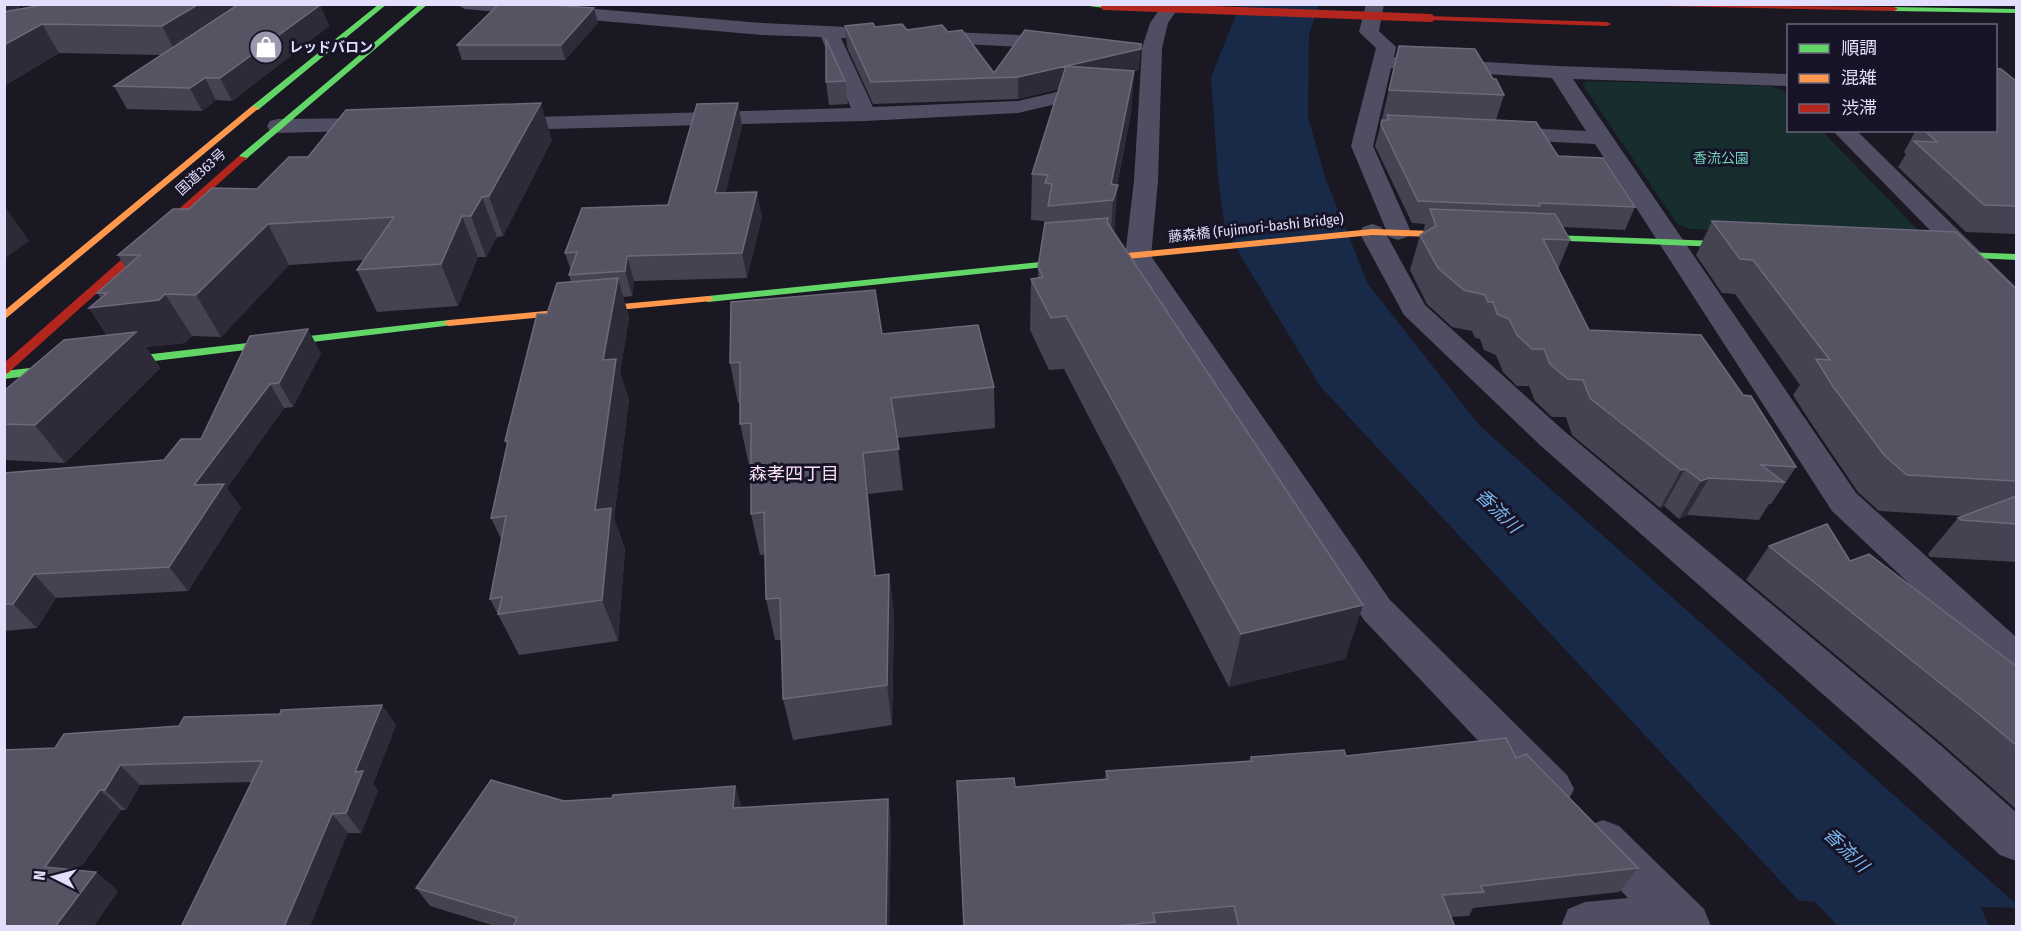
<svg xmlns="http://www.w3.org/2000/svg" width="2021" height="931" font-family="'Fira Sans Condensed','Noto Sans JP',sans-serif">
  <rect width="100%" height="100%" fill="#1a1823"/>
  <!-- green -->
  <path fill="#172d2e" d="M1587 81 1769 86 1782 90 1788 96V130L1822 131 1924 236 1916 239 1691 229 1678 225 1582 84Z"/>
  <!-- water -->
  <path fill="#182a48" d="M1240 5H1319L1309 34 1308 117 1326 180 1368 284 1479 425 2016 904V908L1799 901 1320 386 1225 230 1218 177 1211 77Z"/>
  <g fill="none" stroke-linecap="round" stroke-linejoin="round">
    <!-- river -->
    <path fill="#182a48" fill-rule="evenodd" d="M1814 764 1856 779 1970 881 1989 926H1838L1772 857 1755 818 1772 779Z"/>
    <!-- street -->
    <path fill="#504e62" fill-rule="evenodd" d="M456 4H536L762 23 1061 37 1068 39 1071 43 1068 47 1061 49 841 38 873 107 1018 101 1100 82 1107 84 1110 88 1107 92 1018 113 865 121 503 130 495 128 492 123 495 118 851 108 821 37 762 35 465 9Z
      M1163 4H1181L1168 23 1162 48 1158 181 1151 256 1390 600 1567 775 1574 789 1567 803 1552 808 1537 803 1364 620 1125 256 1134 181 1142 48 1150 23Z
      M1366 4H1384L1379 31 1396 47 1394 57 1558 66 1788 74V86L1573 79 1856 493 2016 637V676L2002 671 1832 511 1595 144 1493 139 1490 134 1493 129 1501 127 1586 131 1552 78 1391 68 1373 146 1411 232 1407 237 1398 240 1389 237 1351 146 1376 48 1359 32Z
      M379 118 387 120 390 125 387 130 278 133 270 131 267 126 270 121 278 119Z
      M1832 130H1856L2016 287V310L2006 308Z
      M1372 224 1381 227 1385 232 1425 305 1563 430 1939 744 2016 812V861L2000 855 1909 770 1541 446 1404 315 1359 232 1363 227Z
      M1603 820 1619 826 1704 909 1711 926H1561L1568 909 1585 902 1628 898 1587 856 1580 841 1587 826Z"/>
    <!-- fast -->
    <path fill="#63d668" fill-rule="evenodd" d="M379 4H387L258 110H252V106Z
      M420 4H428L245 160H239V156Z
      M1072 4H1108L1109 6 1105 8Z
      M1891 7 2016 9V13L1894 11H1891Z
      M1524 234 1745 242 1750 245 1745 248 1520 239V235Z
      M1937 251 2016 254V260L1933 256 1932 254Z
      M1127 253 1132 256 1131 258 708 302 702 299 708 296Z
      M449 320 453 321 455 323 453 325 4 379V371Z"/>
    <!-- slow -->
    <path fill="#ff974d" fill-rule="evenodd" d="M252 106 259 108 4 320V311Z
      M1372 229 1466 232 1471 235 1466 238 1372 235 1127 259 1122 256 1127 253Z
      M708 296 712 297V301L449 326 443 323 449 320Z"/>
    <!-- jam -->
    <path fill="#b3261e" fill-rule="evenodd" d="M1575 4 1894 7 1898 9 1894 11Z
      M1427 16 1607 22 1611 24 1607 26 1430 20H1427Z
      M239 156 247 158 8 373 4 374V363Z"/>
    <!-- jam-bridge -->
    <path stroke="#b3261e" stroke-width="8" d="M1105 6 1430 18"/>
  </g>
  <!-- wall -->
  <path fill="#454351" d="M4 4H18L20 9 320 5 329 26 232 101 216 100 202 111 127 109 114 86 162 55 59 53 4 86Z
    M598 23 565 60H462L457 45Z
    M845 26 875 27 948 32 994 73 1139 70 1134 71 1131 113 1117 185 1114 233 1363 605 1345 659 1229 687 1064 369 1049 370 1030 330 1031 279 1038 278V267L1044 230V221L1031 220 1032 174 1059 89 1018 99 873 104 847 47Z
    M1399 46 1493 79 1504 95 1496 120 1558 156 1635 207 1625 230 1563 227 1570 240 1558 269 1589 330 1743 395 1796 467 1771 504H1769L1759 520 1687 515 1679 519 1664 506 1660 508 1572 435 1566 417H1552L1535 401 1529 386H1517L1503 372 1496 355 1484 350 1480 339 1475 338 1472 331 1452 327 1427 304 1410 270 1420 235 1423 233 1425 224 1412 223 1375 146 1382 120H1386V119H1382Z
    M845 81 848 104 829 105 826 82Z
    M2016 81V234L1966 232 1898 167 1906 154 1904 152 1916 130H1995Z
    M738 103 742 126 725 193 762 216 747 278 634 281 632 296 623 297 629 317 620 373 629 400 614 518 625 549 618 641 519 655 490 599 502 541 491 518 507 444 505 441 547 314 571 282 569 275 571 271 565 253 668 205Z
    M552 140 503 236 497 237 486 257H478L458 306 377 312 357 270 364 260 289 265 221 337 192 336 185 343 146 347 160 368 65 463 4 460V391L107 335 89 308 101 298 97 293 126 268 118 255 189 209 257 189 308 157Z
    M1712 221 2016 289V562L1930 557 1928 554 1958 518 1963 516 1879 511 1858 492 1809 420 1793 395 1800 385 1735 294 1722 293 1696 255Z
    M882 334 994 387 995 428 897 438 903 490 868 494 876 576 889 574 894 615 892 725 793 740 783 699 781 640H775L766 599 765 554 760 555 751 514V465H749L740 424V403H738L730 363Z
    M250 336 321 353 293 407 284 408 227 488 241 508 188 591 56 598 37 628 4 631V473L164 460 201 439Z
    M1769 546 1850 561 2016 666V809L1940 742 1746 580Z
    M382 705 396 725 373 784 378 791 361 833H348L252 782 140 785 126 810H121L79 870 96 872 118 891 93 927H4L55 748 179 726 280 714Z
    M1346 756 1516 758 1638 868 1619 892 1473 908 1469 916 1451 917 1455 927H964L1105 780 1106 771 1249 761 1251 757Z
    M735 786 741 805V807L891 818 889 927H498L430 906 416 888 564 801 612 798Z"/>
  <!-- shaded-wall -->
  <path fill="#2d2b37" d="M4 4H18L26 18 4 30Z
    M199 4H257L177 55 162 26Z
    M320 5 329 26 232 101 220 78Z
    M594 8 598 23 565 60 561 45Z
    M42 24 59 53 4 86V45Z
    M1141 49 1139 70 1134 71 1131 113 1114 197 1118 185 1114 231 1110 247 1113 200 1111 184 1134 71 1018 99V77Z
    M205 78 216 100 202 111 190 88Z
    M541 103 552 140 503 236 489 196Z
    M738 103 742 126 720 217 715 193Z
    M757 192 762 216 747 278 742 253Z
    M482 197 497 237 486 257 471 216Z
    M6 208 29 241 4 259V209Z
    M462 216 478 257 458 306 441 264Z
    M268 224 289 265 221 337 196 295Z
    M627 256 634 281 632 296 625 271Z
    M618 278 629 317 620 373 629 400 614 518 625 549 618 641 602 600 595 510 603 360Z
    M165 294 192 336 185 343 146 347 160 368 65 463 35 425 117 349 89 308Z
    M308 329 321 353 293 407 279 383Z
    M270 384 284 408 227 488 241 508 188 591 169 567 194 485Z
    M863 453 868 494 880 617 875 576Z
    M1685 469 1664 506 1660 508 1681 470Z
    M1709 478 1687 515 1679 519 1701 481Z
    M34 574 56 598 37 628 13 604Z
    M889 574 894 615 892 725 887 685Z
    M1363 605 1345 659 1229 687 1241 634Z
    M382 705 396 725 373 784 378 791 361 833 346 813 355 772Z
    M120 765 140 785 126 810 105 790Z
    M735 786 741 805 739 827 733 808Z
    M100 790 121 810 68 886 45 867Z
    M888 799 891 818 889 927H886Z
    M332 814 348 833 310 927H284Z
    M96 872 118 891 93 927H55Z"/>
  <!-- building -->
  <path fill="#565363" stroke="#6c697b" stroke-width="1.5" d="M48 4H199L162 26 42 24 4 45V12Z
    M239 4 320 5 220 78H205L190 88 114 86Z
    M499 4H536L594 8 561 45H457Z
    M873 23 875 27 902 24 907 30 942 25 948 32 962 30 994 73 1025 30 1141 44V49L1018 77 871 82 845 26Z
    M826 39 845 81 826 82Z
    M1399 46 1475 49 1493 79H1496L1504 95 1389 90Z
    M1066 66 1134 71 1111 184 1118 185 1113 200 1048 206 1052 184 1045 183 1048 175 1032 174Z
    M1995 68 2001 69 2016 81V206L1984 205 1914 141 1937 142 1924 130H1995Z
    M541 103 489 196 482 197 471 216H462L441 264 357 270 394 217 268 224 196 295 165 294 159 300 89 308 107 293H97L140 255H118L173 209H189L212 188 257 189 289 157H308L346 110Z
    M738 103 715 193 757 192 742 253 627 256 625 271 569 275 577 252 565 253 582 208 668 205 697 104Z
    M1387 115 1536 122 1558 156 1603 158 1635 207 1539 203 1540 206 1418 201 1381 125 1382 120H1389Z
    M1430 209 1555 214 1570 240 1543 239 1589 330 1701 335 1743 395 1751 396 1796 467 1761 465 1784 482 1709 478 1701 481 1685 469 1681 470 1590 398 1583 380 1568 379 1550 364 1544 349H1532L1517 335 1509 319 1497 314 1493 302H1488L1485 295 1464 290 1438 268 1420 235 1436 226Z
    M1108 218 1107 222 1363 605 1241 634 1066 316 1051 318 1031 279 1043 277 1038 267 1045 223Z
    M1712 221 1956 232 2016 289V481L1907 475 1884 455 1832 385 1816 359 1830 360 1753 260 1740 259Z
    M618 278 603 360 616 359 595 510 611 508 602 600 498 614 502 597 490 599 506 516 491 518 508 441H505L537 314H547L557 283Z
    M875 290 882 334 978 325 994 387 891 398 899 449 863 453 875 576 889 574 887 685 783 699 780 598 766 599 764 512 751 514V423L740 424V362L730 363 731 302Z
    M308 329 279 383 270 384 194 485 224 484 169 567 34 574 13 604H4V473L164 460 181 439H201L250 336Z
    M136 332 35 425 4 424V391L64 340Z
    M2016 496V524L1961 520 1958 518Z
    M1827 524 1850 561 1869 554 2016 666V745L1974 710 1769 546Z
    M382 705 355 772 363 771 346 813 332 814 284 927H181L262 761 120 765 105 790H100L45 867 96 872 55 927H4V750L55 748 64 734 179 726 184 717 280 714 281 710Z
    M1506 738 1516 758 1526 754 1638 868 1480 886 1484 892 1442 895 1455 927H1239L1234 906 1153 913 1155 922 1107 927H964L957 781 1014 778 1015 787 1108 779 1106 771 1252 761 1251 757 1344 750 1346 756Z
    M491 780 564 801 612 798 613 795 735 786 733 808 888 799 886 927H513L517 918 416 888Z"/>
  <!-- icons -->
  <defs>
    <g id="shop-disc" transform="scale(1.725)"><circle r="9.5" fill="#9c99af" stroke="#171427"/><path d="M-5-2.5h2.3a2.7 3.5 0 0 1 5.4 0H5L5.5 6h-11ZM-1.5-2.5h3a1.5 2.3 0 0 0-3 0Z" fill="#fff"/></g>
  </defs>
  <g fill-rule="evenodd">
    <use href="#shop-disc" x="266" y="47"/>
  </g>
  <g text-anchor="middle" dominant-baseline="central" stroke-width="6" stroke-linejoin="round" paint-order="stroke">
    <!-- far-poi labels -->
    <g font-size="14" font-weight="bold" fill="#e2defb" stroke="#171427" text-anchor="start">
      <text x="289" y="47">レッドバロン</text>
    </g>
    <!-- far-park labels -->
    <g font-size="14" fill="#73d2bb" stroke="#171427">
      <text x="1721" y="158">香流公園</text>
    </g>
    <!-- far-street labels -->
    <g font-size="14" fill="#e2defb" stroke="#171427">
      <text transform="translate(201 172) rotate(-42)">国道363号</text>
      <text transform="translate(1256 228) rotate(-6)">藤森橋 (Fujimori-bashi Bridge)</text>
    </g>
    <!-- neighbourhood labels -->
    <g font-size="18" fill="#fbe0f1" stroke="#171427">
      <text x="794" y="474">森孝四丁目</text>
    </g>
    <!-- water labels -->
    <g font-size="18" font-style="italic" fill="#7ab7ed" stroke="#171427">
      <text transform="translate(1498 511) rotate(44)">香流川</text>
      <text transform="translate(1846 850) rotate(44)">香流川</text>
    </g>
  </g>
  <!-- border -->
  <rect width="2021" height="931" fill="none" stroke="#e2defb" stroke-width="12"/>
  <!-- legend -->
  <rect x="1787" y="24" width="210" height="108" fill="#171427" stroke="#68657c" stroke-width="1.5"/>
  <rect x="1799" y="44" width="30" height="9" fill="#63d668" stroke="#68657c" stroke-width="1.5"/>
  <text x="1841" y="54" font-size="18" fill="#e2defb">順調</text>
  <rect x="1799" y="74" width="30" height="9" fill="#ff974d" stroke="#68657c" stroke-width="1.5"/>
  <text x="1841" y="84" font-size="18" fill="#e2defb">混雑</text>
  <rect x="1799" y="104" width="30" height="9" fill="#b3261e" stroke="#68657c" stroke-width="1.5"/>
  <text x="1841" y="114" font-size="18" fill="#e2defb">渋滞</text>
  <!-- north arrow -->
  <g transform="translate(54 877) rotate(276)" stroke="#171427" stroke-width="4.5" paint-order="stroke">
  <path d="M0-4.5L10 22L0 15L-10 22Z" fill="#e2defb"/>
  <text y="-9" font-size="16" font-weight="bold" text-anchor="middle" fill="#e2defb">N</text>
  </g>
</svg>
